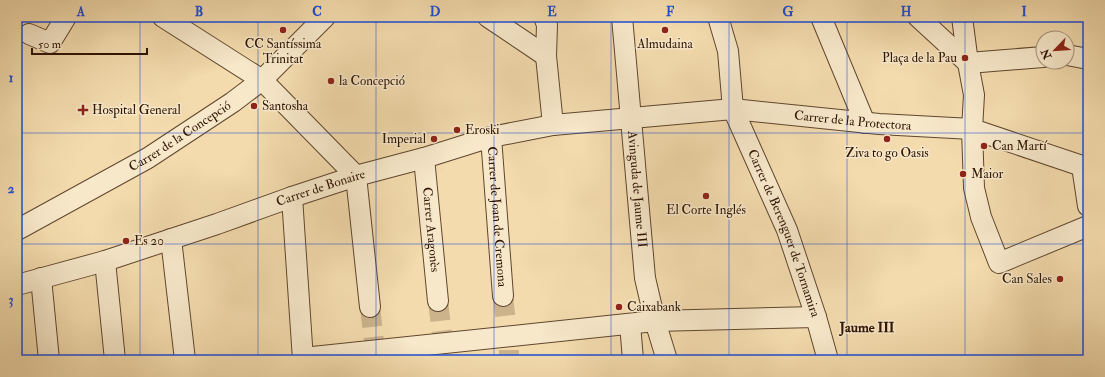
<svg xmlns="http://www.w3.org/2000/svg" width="1105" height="377" font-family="'IM FELL Double Pica',serif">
  <rect width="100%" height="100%" fill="#f3dbad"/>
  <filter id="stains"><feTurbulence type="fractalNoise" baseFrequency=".005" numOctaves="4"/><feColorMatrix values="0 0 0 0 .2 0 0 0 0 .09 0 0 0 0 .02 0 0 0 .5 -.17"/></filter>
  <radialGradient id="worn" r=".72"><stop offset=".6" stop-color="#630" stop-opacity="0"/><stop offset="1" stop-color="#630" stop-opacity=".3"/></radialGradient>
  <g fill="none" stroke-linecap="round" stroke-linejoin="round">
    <!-- minor-tunnel -->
    <path stroke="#ccb38b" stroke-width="20" stroke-dasharray="20 10" stroke-linecap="butt" d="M503 296 506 323
      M438 301 443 343
      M370 307 375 350
      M509 350V360"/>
    <!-- minor casing -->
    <g stroke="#5f462e" stroke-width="22">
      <g id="minor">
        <path d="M163 17 262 80 356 176 370 307"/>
        <path d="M488 17 546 56"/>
        <path d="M544 17 547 25 546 56 553 125"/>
        <path id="s1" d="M622 17 645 278 655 321 667 360"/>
        <path id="s2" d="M718 17 728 51 733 109 787 230 816 317 828 360"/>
        <path d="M821 17 865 123"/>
        <path d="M918 17 968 63"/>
        <path d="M962 17 968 63 974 95 972 129 974 188 981 217 999 263 1088 226"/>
        <path d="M29 34 50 43 66 17"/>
        <path d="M1067 55 1088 59"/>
        <path d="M968 63 1043 57"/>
        <path id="s3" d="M491 137 503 296"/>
        <path id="s4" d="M424 158 438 301"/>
        <path d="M1082 166 1088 206"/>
        <path d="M292 197 303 360"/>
        <path id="s5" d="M17 230 148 158 233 102 262 80 325 17"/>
        <path d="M171 239 185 360"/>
        <path d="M105 261 115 360"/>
        <path d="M41 278 49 360"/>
        <path id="s6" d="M17 285 105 261 217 224 292 197 356 176 424 158 491 137 553 125 733 109 879 124 972 129 1082 166 1088 167"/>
        <path d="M630 324 633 360"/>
        <path d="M303 358 655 321 816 317"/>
      </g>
    </g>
    <!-- minor -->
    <use href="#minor" stroke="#f7e8ca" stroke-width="20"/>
  </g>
  <!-- grid -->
  <path fill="none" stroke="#1d4ed8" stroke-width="1" stroke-opacity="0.55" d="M140 17V360M258 17V360M376 17V360M494 17V360M611 17V360M729 17V360M847 17V360M965 17V360M17 133H1088M17 244H1088"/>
  <!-- markers -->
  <g fill="#8f2418" stroke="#f7e8ca" stroke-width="1.5">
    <circle cx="283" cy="30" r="4"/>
    <circle cx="665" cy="30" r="4"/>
    <circle cx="965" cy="58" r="4"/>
    <circle cx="331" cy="81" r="4"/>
    <circle cx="254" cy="106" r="4"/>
    <path d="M81 104h4v4h4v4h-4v4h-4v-4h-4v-4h4z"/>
    <circle cx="457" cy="130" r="4"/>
    <circle cx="434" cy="139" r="4"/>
    <circle cx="887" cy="139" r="4"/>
    <circle cx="984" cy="146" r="4"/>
    <circle cx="963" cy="174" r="4"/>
    <circle cx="706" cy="196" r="4"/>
    <circle cx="126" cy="241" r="4"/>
    <circle cx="1060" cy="279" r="4"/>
    <circle cx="619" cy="307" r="4"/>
  </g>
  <g text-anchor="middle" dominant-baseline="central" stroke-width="3" stroke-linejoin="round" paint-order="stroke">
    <!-- poi labels -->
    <g font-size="13" fill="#2e1403" stroke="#f7e8ca" text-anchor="start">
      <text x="283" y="44" text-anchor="middle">CC Santíssima<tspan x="283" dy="15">Trinitat</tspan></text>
      <text x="665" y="44" text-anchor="middle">Almudaina</text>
      <text x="957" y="58" text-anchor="end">Plaça de la Pau</text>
      <text x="339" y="81">la Concepció</text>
      <text x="262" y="106">Santosha</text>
      <text x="92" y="110">Hospital General</text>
      <text x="465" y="130">Eroski</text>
      <text x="426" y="139" text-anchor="end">Imperial</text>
      <text x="992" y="146">Can Martí</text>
      <text x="887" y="153" text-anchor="middle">Ziva to go Oasis</text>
      <text x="971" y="174">Maior</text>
      <text x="706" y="210" text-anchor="middle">El Corte Inglés</text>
      <text x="134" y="241">Es 20</text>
      <text x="1052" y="279" text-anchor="end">Can Sales</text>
      <text x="627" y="307">Caixabank</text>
    </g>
    <!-- street labels -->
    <g font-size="13" fill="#2e1403" stroke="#f7e8ca">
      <text stroke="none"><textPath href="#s6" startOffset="861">Carrer de la Protectora</textPath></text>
      <text stroke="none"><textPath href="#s5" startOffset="188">Carrer de la Concepció</textPath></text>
      <text stroke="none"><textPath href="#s6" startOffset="319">Carrer de Bonaire</textPath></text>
      <text stroke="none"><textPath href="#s1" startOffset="173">Avinguda de Jaume III</textPath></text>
      <text stroke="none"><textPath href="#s3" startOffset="80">Carrer de Joan de Cremona</textPath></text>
      <text stroke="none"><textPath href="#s4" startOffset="72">Carrer Aragonès</textPath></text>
      <text stroke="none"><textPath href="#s2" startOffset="228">Carrer de Berenguer de Tornamira</textPath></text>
    </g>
    <!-- neighbourhood labels -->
    <g font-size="14" font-weight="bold" fill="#2e1403" stroke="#f7e8ca">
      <text x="867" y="327">Jaume III</text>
    </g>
  </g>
  <!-- margin -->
  <rect width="1105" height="377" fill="none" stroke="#f3dbad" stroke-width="44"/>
  <!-- north arrow -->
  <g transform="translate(1055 50) rotate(245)"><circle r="19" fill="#f7e8ca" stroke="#a7937a"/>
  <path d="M0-3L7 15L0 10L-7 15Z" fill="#8f2418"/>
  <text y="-6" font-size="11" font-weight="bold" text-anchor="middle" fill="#2e1403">N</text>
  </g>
  <!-- scale -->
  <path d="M32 48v6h115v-6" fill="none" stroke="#2e1403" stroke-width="2"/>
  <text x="38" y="48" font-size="12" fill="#2e1403" stroke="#f7e8ca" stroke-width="3" paint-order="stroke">50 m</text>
  <rect x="22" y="22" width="1061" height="333" fill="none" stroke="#1d4ed8" stroke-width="1.5"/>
  <g font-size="13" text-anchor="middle" font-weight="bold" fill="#1d4ed8">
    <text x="81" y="16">A</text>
    <text x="199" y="16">B</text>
    <text x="317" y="16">C</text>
    <text x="435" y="16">D</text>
    <text x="552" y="16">E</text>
    <text x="670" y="16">F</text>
    <text x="788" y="16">G</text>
    <text x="906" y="16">H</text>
    <text x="1024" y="16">I</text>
    <text x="11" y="82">1</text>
    <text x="11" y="193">2</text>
    <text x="11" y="304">3</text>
  </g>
  <rect width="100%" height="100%" filter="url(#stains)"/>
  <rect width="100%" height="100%" fill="url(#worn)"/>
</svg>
